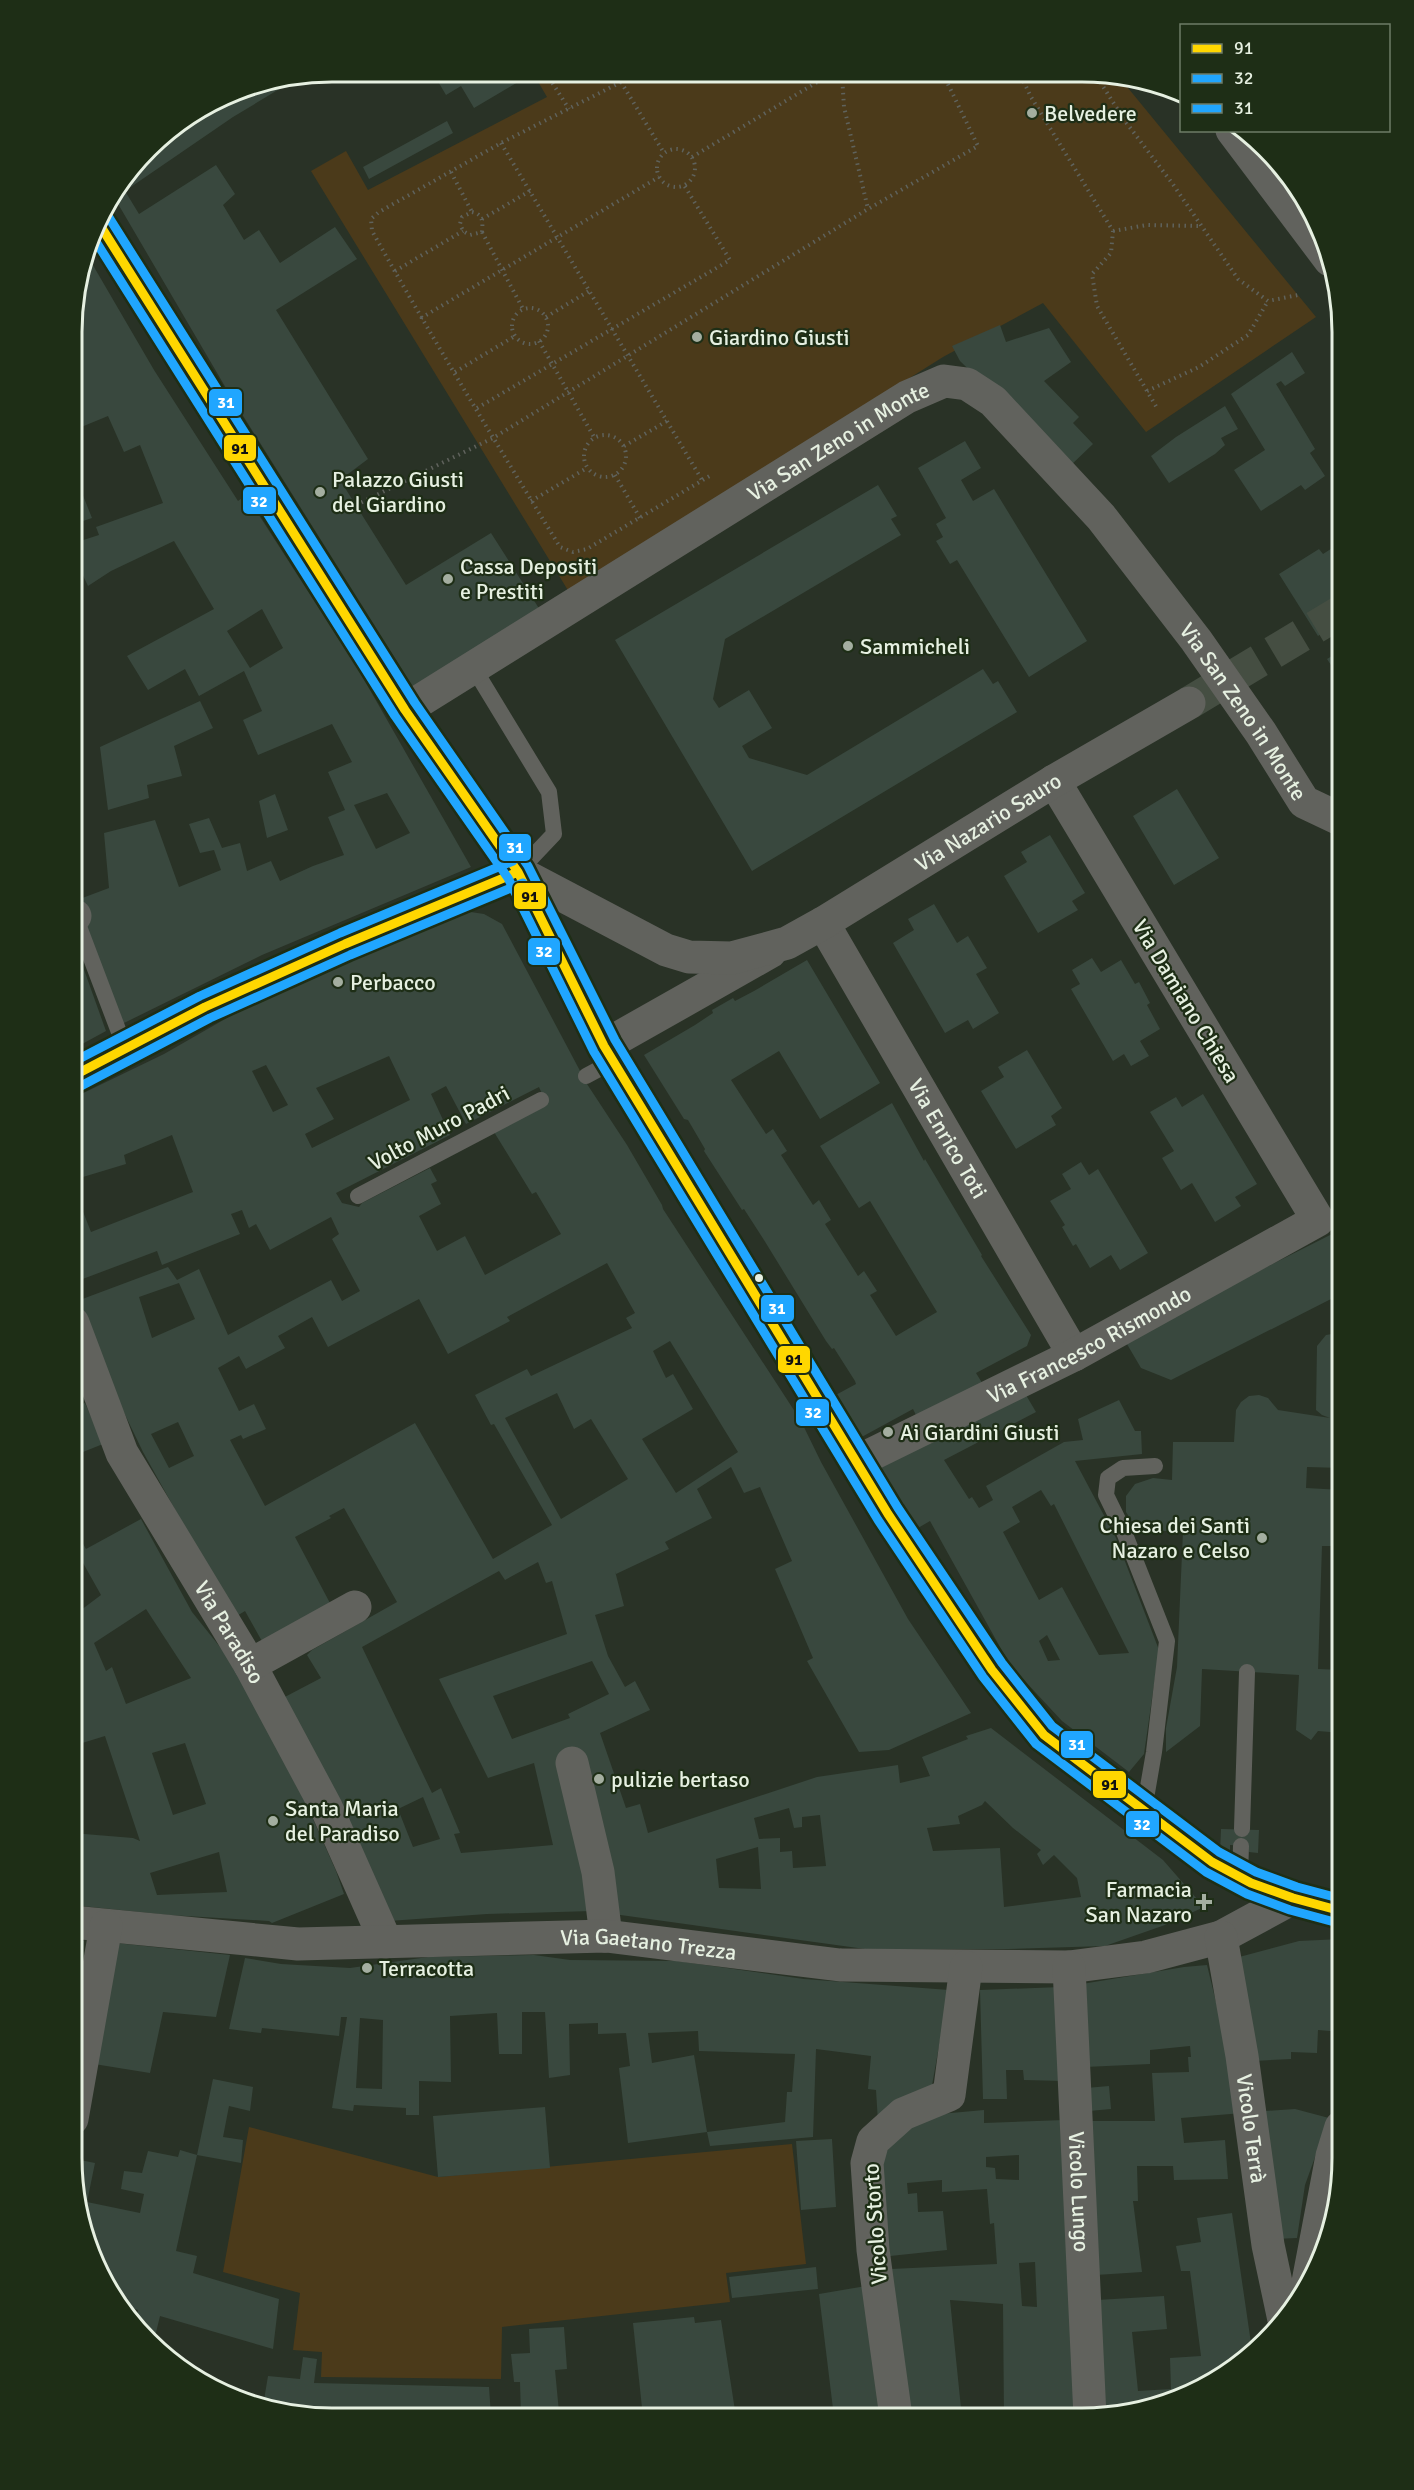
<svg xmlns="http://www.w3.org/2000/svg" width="1414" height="2490" font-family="Signika,sans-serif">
  <rect width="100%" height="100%" fill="#293226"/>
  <!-- green -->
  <path fill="#4b3a1a" d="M533 73 1119 77 1316 317 1146 432 1043 303 943 357 569 592 311 171 346 151 368 190 547 97Z
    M249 2127 438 2177 792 2144 806 2264 726 2273 730 2302 502 2327 501 2379 321 2377 322 2352 293 2350 300 2293 223 2272Z"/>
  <!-- building -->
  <path fill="#39483e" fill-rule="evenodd" d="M433 73H514L518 82 474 108 461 86 446 95Z
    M296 79 233 117 125 191 139 214 216 165 235 194 223 205 244 240 259 230 280 263 335 227 357 259 276 310 368 459 340 480 406 585 491 533 540 610 415 690 230 395 114 197 160 137 233 92Z
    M447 121 453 133 369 179 363 167Z
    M87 255 154 370 238 501 246 495 358 669 471 867 262 955 122 1024 77 900 109 888 104 833 155 820 179 887 221 870 214 850 200 853 189 824 209 818 222 848 240 843 247 871 271 861 280 881 313 866 344 855 328 817 345 810 328 772 352 762 332 724 258 755 243 720 262 711 244 671 199 696 185 669 148 690 127 656 214 609 174 541 111 571 88 586 75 559 74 543 99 535 96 527 163 503 140 445 124 452 108 416 74 430V399L77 398 74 390V299ZM262 609 283 648 250 668 227 631ZM387 793 410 833 376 849 354 805Z
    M1000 325 1006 342 1049 328 1071 362 1044 381 1079 417 1073 423 1093 444 1069 467 960 361 952 346Z
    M1292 352 1305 373 1285 386 1281 381 1276 384 1315 449 1310 453 1325 476 1305 490 1301 485 1261 511 1234 470 1265 450 1231 394Z
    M1225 406 1238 429 1221 438 1225 445 1215 454 1169 483 1151 456 1176 437Z
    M965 441 981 468 961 480 973 501 994 489 1087 641 1029 677 957 560 950 564 936 541 943 537 936 524 946 518 918 468Z
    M74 478H76L92 518 74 524Z
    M878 485 897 516 891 519 901 535 725 639 713 699 719 708 749 690 772 728 742 746 749 758 807 775 983 669 993 684 998 681 1017 712 752 871 615 640Z
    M1337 545 1342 552V620L1318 636 1279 574 1319 549 1323 554Z
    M1342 650V682L1327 659Z
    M200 701 213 728 174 746 182 776 147 785 149 798 108 810 100 747Z
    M1177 789 1219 858 1174 885 1133 816Z
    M275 794 288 830 267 838 259 801Z
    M1050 835 1085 893 1072 901 1078 910 1038 933 1004 876 1027 862 1021 852Z
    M934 904 957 943 968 936 987 968 976 974 999 1013 973 1029 968 1020 945 1033 893 943 914 930 908 919Z
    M464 911 484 914 502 924 587 1084 627 1145 662 1205 663 1209 801 1421 821 1462 908 1619 971 1713 889 1750 859 1752 807 1661 813 1658 775 1569 792 1561 760 1487 744 1493 731 1467 697 1489 712 1518 665 1542 669 1549 616 1574 615 1571 624 1606 595 1615 608 1656 625 1687 635 1681 650 1710 600 1733 626 1808 640 1804 648 1833 817 1777 898 1765 900 1783 930 1776 922 1757 968 1739 966 1736 991 1728 1163 1860 1204 1907 1165 1925 1105 1946 1008 1949H865L592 1911 487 1914 389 1921 281 1699 321 1678 307 1655 312 1650 397 1602 344 1508 329 1516 331 1518 295 1537 331 1605 263 1643 245 1611 235 1617 143 1452 103 1369 77 1301 168 1267 177 1280 199 1269 228 1335 331 1280 342 1301 360 1291 332 1239 339 1234 331 1217 270 1250 256 1224 249 1228 242 1210 231 1214 240 1234 162 1265 157 1251 80 1280 73 1262V1186L91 1232 193 1192 172 1135 124 1155 126 1164 73 1180V1098L164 1054 246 1007 345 960ZM389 1056 410 1100 312 1148 305 1134 334 1119 316 1088ZM266 1065 288 1105 273 1112 252 1071ZM446 1086 466 1124 539 1087 547 1105 494 1132 532 1194 536 1192 561 1234 485 1275 465 1236 437 1251 419 1216 441 1204 431 1184 437 1181 430 1168 362 1203 359 1207 342 1203 336 1193 450 1135 431 1094ZM607 1263 635 1313 626 1318 632 1328 531 1376 527 1369 475 1395 491 1425 494 1424 552 1525 493 1559 415 1423 265 1506 230 1440 241 1435 243 1439 266 1429 254 1404 239 1411 218 1368 239 1356 246 1369 285 1348 278 1336 312 1317 328 1347 419 1299 448 1354 510 1321 507 1317ZM179 1283 195 1319 152 1338 139 1297ZM670 1341 738 1452 676 1493 642 1439 693 1409 673 1374 666 1378 653 1351ZM557 1393 574 1429 591 1419 628 1479 561 1519 505 1418ZM178 1422 194 1456 169 1468 151 1434ZM538 1562 546 1583 552 1581 567 1634 439 1679 488 1778 534 1763 553 1845 461 1853 454 1834 460 1833 441 1788 432 1793 362 1647 499 1571 505 1580ZM592 1661 609 1694 568 1714 570 1718 512 1739 493 1696ZM423 1797 440 1839 413 1847 398 1809ZM985 1801 1013 1828 1041 1850 1037 1854 1043 1865 1054 1855 1077 1878 1081 1897 1004 1907 1000 1848 933 1851 927 1828 960 1824 958 1816 982 1805ZM789 1808 794 1828 802 1827V1817L820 1815 826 1866 793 1868 792 1851 780 1852V1838L759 1839 754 1818ZM758 1847 761 1889 719 1888 716 1859Z
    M73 939 106 1031 73 1049Z
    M1092 958 1101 972 1121 960 1135 984 1139 982 1150 1003 1147 1005 1160 1029 1140 1041 1149 1056 1131 1066 1124 1054 1113 1061 1071 989 1080 984 1072 970Z
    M807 960 880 1083 820 1119 779 1051 731 1080 766 1134 773 1129 787 1151 781 1155 813 1205 819 1200 831 1220 825 1224 858 1276 864 1271 877 1291 870 1295 896 1336 937 1312 870 1201 859 1208 820 1146 892 1103 924 1161 925 1159 982 1255 981 1256 1031 1335 1027 1346 976 1373 984 1386 918 1419 913 1409 858 1439 832 1397 856 1384 855 1381 834 1348 832 1349 826 1341 764 1240 744 1209 742 1210 704 1151 705 1149 688 1120 684 1119 644 1055 695 1025 713 1013 712 1010 733 998 735 1001 754 991Z
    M1027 1050 1062 1108 1051 1116 1056 1125 1016 1149 981 1091 1004 1077 998 1067Z
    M1203 1094 1257 1184 1235 1197 1241 1206 1215 1222 1192 1183 1181 1190 1162 1158 1174 1151 1150 1112 1176 1097 1182 1107Z
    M1081 1162 1089 1175 1098 1169 1148 1253 1120 1270 1111 1255 1090 1268 1076 1244 1073 1246 1062 1227 1065 1225 1050 1201 1071 1189 1062 1174Z
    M1342 1229V1468L1307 1467 1306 1488 1342 1490V1546H1322L1318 1669 1342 1670V1733L1318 1731 1311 1740 1296 1730 1299 1675 1202 1669 1200 1726 1166 1752V1728L1177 1667 1183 1531H1148L1134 1525 1126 1512V1496L1135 1484 1153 1478 1172 1480 1173 1442H1234L1236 1410 1241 1402 1249 1396 1259 1395 1268 1398 1278 1410 1330 1418 1322 1415 1316 1410 1317 1346 1326 1335 1338 1333 1339 1314 1331 1299 1171 1380 1141 1368 1124 1339Z
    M1023 1390 1036 1412 944 1460 969 1499 972 1497 979 1508 993 1500 986 1486 1064 1442 1083 1440 1078 1419 1119 1400 1135 1431H1141L1142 1454 1075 1461 1116 1538 1159 1650 1144 1754 1129 1772 1062 1721 1010 1665 930 1521 918 1528 877 1468ZM1041 1490 1051 1506 1054 1504 1129 1653 1099 1655 1062 1587 1039 1600 1003 1532 1020 1522 1012 1507ZM1047 1635 1060 1660 1048 1661 1039 1641Z
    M85 1403 103 1444 73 1456V1408Z
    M141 1519 192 1612 232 1662 282 1749 336 1871 344 1894 272 1923 269 1921 169 1915 72 1905V1833L133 1838 140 1841 105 1736 79 1744 73 1727V1616L101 1595 78 1554 73 1556V1526L86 1549ZM146 1609 191 1678 126 1704 112 1667 106 1671 94 1643ZM185 1743 206 1804 173 1815 152 1753ZM219 1852 227 1892 157 1895 150 1873Z
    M1221 1829 1259 1830 1258 1853 1249 1852 1248 1846 1230 1845V1852H1220Z
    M72 1939 84 1941 80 1983 73 2010Z
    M1341 1939V2032L1318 2030 1317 2053 1291 2052V2059L1253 2061 1228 1960 1299 1941Z
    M116 1943 230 1955 216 2017 163 2012 150 2073 94 2064Z
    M534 1955 570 1960 677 1961 804 1979 949 1990 931 2091 878 2122 876 2090 868 2089 871 2056 816 2049 813 2137 710 2146 707 2132 785 2122 787 2092H792L795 2054 699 2051 698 2031 648 2033 652 2063 694 2055 707 2132 628 2143 619 2068 630 2066 626 2033 598 2034V2023L569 2024 570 2075 549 2078 545 2012H522V2054H499L497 2013 450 2016 451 2082 419 2081V2115H406V2108L354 2105 353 2111 332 2108 347 2017H341L339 2036 262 2028 261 2033 229 2029 245 1958 281 1964 350 1968 428 1957ZM360 2018 383 2020 382 2089 356 2088Z
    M1207 1965 1243 2113 1181 2118 1184 2143 1225 2140 1228 2179 1174 2180 1173 2166H1137L1138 2201H1133L1142 2272 1096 2275 1089 2121H1155L1152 2073 1189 2072 1188 2057H1191L1190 2046 1150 2050V2064L1085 2067 1082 1984 1184 1967Z
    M1061 1987 1064 2081 1024 2080 1023 2070H1006L1007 2099H983L980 1990Z
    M213 2079 253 2087 250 2111 229 2106 223 2137 243 2140 241 2163 197 2155Z
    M1109 2086 1111 2109 1089 2111 1086 2088Z
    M545 2107 550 2168 438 2177 433 2116Z
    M1295 2109 1329 2118 1305 2185 1297 2238 1274 2239 1265 2111Z
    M984 2110V2123L1064 2120 1077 2418H1004L1003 2304 950 2300 962 2418 908 2417 891 2269 997 2264 994 2223 990 2224 987 2189 942 2192V2180L907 2183 908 2194 917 2193 918 2212 943 2211 947 2250 890 2256 879 2176 886 2152 902 2130 940 2114ZM1019 2155V2180L996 2179 995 2168 986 2167V2157ZM1035 2262 1037 2307 1022 2306 1019 2263Z
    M832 2139 836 2207 801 2210 796 2141Z
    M180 2150 197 2155 176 2251 197 2256 193 2273 279 2299 273 2349 160 2316 153 2345 135 2324 138 2310 116 2303 86 2242 73 2166 75 2159 95 2163 87 2202 140 2213 144 2194 121 2189 124 2171 142 2173 148 2151 178 2157Z
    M1232 2213 1252 2350 1227 2374 1166 2404 1101 2415 1097 2300 1164 2296 1167 2329 1132 2332 1138 2391 1171 2389 1170 2358 1201 2356 1190 2271H1181L1176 2246 1201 2242 1197 2218Z
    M816 2267 818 2289 732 2298 729 2277Z
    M866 2286 882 2417H834L819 2294Z
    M694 2317 695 2323 721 2320 736 2417H643L633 2323Z
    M564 2327 567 2369 555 2370 559 2412 545 2413V2416H521L520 2382H514L511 2354 530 2353 529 2329Z
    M303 2357 317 2359 314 2383 489 2387 491 2416H298L263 2406 268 2376 300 2379Z"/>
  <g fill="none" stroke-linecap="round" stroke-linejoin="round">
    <!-- tertiary-tunnel -->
    <path stroke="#454e42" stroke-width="33" stroke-dasharray="33 16" stroke-linecap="butt" d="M1189 703 1342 611"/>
    <!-- path -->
    <path stroke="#5f625c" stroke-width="4" stroke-dasharray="1.5 4.5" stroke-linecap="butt" d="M524 73 526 77
      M546 73 569 109
      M637 74 501 143 379 212 371 219 372 231C432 338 496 443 560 547L573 552 587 549 713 474
      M842 75 844 107 868 209
      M1021 76 1031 97 1113 231 1111 253 1092 274 1097 306 1157 408
      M1097 77 1125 121 1172 183 1238 279 1268 301 1298 295
      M621 82 664 153
      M501 143 702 480
      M657 168a19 19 0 1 1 38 0a19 19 0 1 1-38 0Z
      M692 157 829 75
      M451 172 472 212
      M472 212C483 214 483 222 482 232L470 235 463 231 460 224 462 217Z
      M482 219 530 191
      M1113 231 1147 225 1199 226
      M482 232 523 309
      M395 271 463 231
      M512 326a18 18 0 1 1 36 0a18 18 0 1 1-36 0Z
      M546 317 589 291
      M421 318 659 177
      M539 341 594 437
      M455 372 515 336
      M1147 391 1199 367 1248 335 1268 301
      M477 408 730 260 684 185
      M584 456a21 21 0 1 1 42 0a21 21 0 1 1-42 0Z
      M624 446 667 421
      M615 475 640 518
      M531 501 587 468
      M356 505 493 438 868 209 978 146 944 76"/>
    <!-- service -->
    <path stroke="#61625d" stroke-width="16" d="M473 667 549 792 554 834 518 872
      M75 916 125 1048
      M586 1076 614 1061
      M358 1196 541 1100
      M1144 1810 1154 1752 1167 1641 1124 1532 1106 1495 1108 1478 1123 1468 1155 1466
      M1242 1829 1247 1672
      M1240 1877 1241 1846"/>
    <!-- minor -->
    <g stroke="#61625d" stroke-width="33">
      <path d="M1232 130 1330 260"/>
      <path id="s1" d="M405 710 907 397 944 381 967 384 993 401 1101 517 1196 640 1261 733 1304 802 1342 820"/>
      <path d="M73 916H75"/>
      <path id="s2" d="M823 923 1074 1355"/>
      <path d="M604 1046 770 952"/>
      <path id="s3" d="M73 1323 122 1453 250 1665 326 1807 386 1942"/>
      <path id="s4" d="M856 1462 1074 1355 1318 1220 1054 781"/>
      <path d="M250 1665 355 1607"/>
      <path d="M572 1763 598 1872 606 1936"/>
      <path id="s5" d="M72 1922 298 1944 606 1936 840 1965 1069 1967 1146 1957 1221 1937 1293 1898"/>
      <path id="s6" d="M1221 1937 1242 2056 1268 2245 1284 2320"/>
      <path id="s7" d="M1069 1967 1090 2417"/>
      <path d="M72 2119 106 1926"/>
      <path d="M1308 2282 1332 2156 1341 2127"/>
      <path d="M896 2417 873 2250 867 2163 873 2141 903 2114 949 2095 966 1967"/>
    </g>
    <!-- tertiary -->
    <path stroke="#61625d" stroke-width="33" id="s8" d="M73 1076 205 1007 345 944 518 872 666 950 689 957 732 958 787 943 823 923 1054 781 1189 703"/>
    <!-- secondary -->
    <path stroke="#6c6e67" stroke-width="33" d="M98 222 405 710 518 872 604 1046 888 1514 992 1670 1044 1735 1212 1862 1251 1883 1293 1898 1341 1911"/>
    <!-- bus-1 casing -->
    <g stroke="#1e2e16" stroke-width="14">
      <path id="bus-1" d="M98 222 405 710 518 872 604 1046 888 1514 992 1670 1044 1735 1212 1862 1251 1883 1293 1898 1341 1911
        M73 1076 205 1007 345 944 518 872"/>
    </g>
    <!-- bus-2 casing -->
    <g stroke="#1e2e16" stroke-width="14">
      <path id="bus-2" d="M93 237 395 716 508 878 594 1052 878 1520 983 1677 1036 1744 1206 1872 1247 1894 1290 1910 1338 1923
        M79 1087 210 1018 350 955 523 883"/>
    </g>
    <!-- bus-3 casing -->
    <g stroke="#1e2e16" stroke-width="14">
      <path id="bus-3" d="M108 216 415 703 528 866 615 1040 898 1508 1002 1663 1052 1726 1219 1852 1256 1872 1297 1887 1342 1899
        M73 1062 200 996 340 933 513 861"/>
    </g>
    <!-- bus-1 -->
    <use href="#bus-1" stroke="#ffd700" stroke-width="9"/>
    <!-- bus-2 -->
    <use href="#bus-2" stroke="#20a6ff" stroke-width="9"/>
    <!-- bus-3 -->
    <use href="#bus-3" stroke="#20a6ff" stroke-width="9"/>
  </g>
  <!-- markers -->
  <g fill="#a4aea0" stroke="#1e2e16" stroke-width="2">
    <circle cx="1032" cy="113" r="6"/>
    <circle cx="697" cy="337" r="6"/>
    <circle cx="320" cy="492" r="6"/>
    <circle cx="448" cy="579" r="6"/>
    <circle cx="848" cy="646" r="6"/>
    <circle cx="338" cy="982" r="6"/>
    <circle cx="888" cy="1432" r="6"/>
    <circle cx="1262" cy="1538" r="6"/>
    <circle cx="599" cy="1779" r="6"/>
    <circle cx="273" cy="1821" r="6"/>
    <path d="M1201 1893h6v6h6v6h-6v6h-6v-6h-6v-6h6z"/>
    <circle cx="367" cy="1968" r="6"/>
  </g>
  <circle fill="#e6f0e1" stroke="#1e2e16" stroke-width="2" cx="759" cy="1278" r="5"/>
  <g text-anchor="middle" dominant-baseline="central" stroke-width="4.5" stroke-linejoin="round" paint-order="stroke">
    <!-- poi labels -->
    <g font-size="22" fill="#e6f0e1" stroke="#1e2e16" text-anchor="start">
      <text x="1044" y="113">Belvedere</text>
      <text x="709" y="337">Giardino Giusti</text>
      <text x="332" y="479">Palazzo Giusti<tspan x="332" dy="25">del Giardino</tspan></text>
      <text x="460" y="566">Cassa Depositi<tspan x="460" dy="25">e Prestiti</tspan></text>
      <text x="860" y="646">Sammicheli</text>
      <text x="350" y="982">Perbacco</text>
      <text x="900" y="1432">Ai Giardini Giusti</text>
      <text x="1250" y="1525" text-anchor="end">Chiesa dei Santi<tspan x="1250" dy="25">Nazaro e Celso</tspan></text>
      <text x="611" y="1779">pulizie bertaso</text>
      <text x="285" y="1808">Santa Maria<tspan x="285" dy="25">del Paradiso</tspan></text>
      <text x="1192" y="1889" text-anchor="end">Farmacia<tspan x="1192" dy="25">San Nazaro</tspan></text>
      <text x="379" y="1968">Terracotta</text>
    </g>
    <!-- street labels -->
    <g font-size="22" fill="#e6f0e1" stroke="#1e2e16">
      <text stroke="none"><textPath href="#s1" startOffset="510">Via San Zeno in Monte</textPath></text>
      <text stroke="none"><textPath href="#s1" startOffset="1086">Via San Zeno in Monte</textPath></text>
      <text stroke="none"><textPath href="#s8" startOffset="1016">Via Nazario Sauro</textPath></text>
      <text transform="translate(1186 1001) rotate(59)">Via Damiano Chiesa</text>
      <text transform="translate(439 1128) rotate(-28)">Volto Muro Padri</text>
      <text stroke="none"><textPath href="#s2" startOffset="249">Via Enrico Toti</textPath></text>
      <text stroke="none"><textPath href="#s4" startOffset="261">Via Francesco Rismondo</textPath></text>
      <text stroke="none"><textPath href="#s3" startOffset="348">Via Paradiso</textPath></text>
      <text stroke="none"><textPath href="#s5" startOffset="578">Via Gaetano Trezza</textPath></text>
      <text stroke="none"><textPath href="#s6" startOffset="194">Vicolo Terrà</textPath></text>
      <text stroke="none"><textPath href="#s7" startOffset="225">Vicolo Lungo</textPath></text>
      <text transform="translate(875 2224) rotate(-94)">Vicolo Storto</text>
    </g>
  </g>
  <!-- crop -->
  <path d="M0 0H1414V2490H0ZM332 82H1082A250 250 0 0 1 1332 332V2158A250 250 0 0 1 1082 2408H332A250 250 0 0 1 82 2158V332A250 250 0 0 1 332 82Z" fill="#1e2e16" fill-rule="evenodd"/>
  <path fill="none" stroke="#e6f0e1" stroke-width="3" d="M332 82H1082A250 250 0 0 1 1332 332V2158A250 250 0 0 1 1082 2408H332A250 250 0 0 1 82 2158V332A250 250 0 0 1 332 82Z"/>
  <g stroke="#1e2e16" stroke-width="2">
    <rect x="208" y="388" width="35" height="29" rx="6" fill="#20a6ff"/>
    <rect x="223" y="434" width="34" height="28" rx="6" fill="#ffd700"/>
    <rect x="242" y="486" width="35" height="29" rx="6" fill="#20a6ff"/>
    <rect x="498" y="833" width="34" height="29" rx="6" fill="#20a6ff"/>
    <rect x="513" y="882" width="34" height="28" rx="6" fill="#ffd700"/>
    <rect x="527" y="937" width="34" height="29" rx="6" fill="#20a6ff"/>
    <rect x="760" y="1294" width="35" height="29" rx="6" fill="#20a6ff"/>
    <rect x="777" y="1345" width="34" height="29" rx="6" fill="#ffd700"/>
    <rect x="795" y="1398" width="35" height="29" rx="6" fill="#20a6ff"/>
    <rect x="1060" y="1730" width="34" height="29" rx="6" fill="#20a6ff"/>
    <rect x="1092" y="1770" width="35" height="29" rx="6" fill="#ffd700"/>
    <rect x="1125" y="1810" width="35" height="28" rx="6" fill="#20a6ff"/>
  </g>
  <g font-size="16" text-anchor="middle" font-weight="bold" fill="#fff">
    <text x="226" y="408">31</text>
    <text x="259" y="507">32</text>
    <text x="515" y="853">31</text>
    <text x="544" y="957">32</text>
    <text x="777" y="1314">31</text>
    <text x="813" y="1418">32</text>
    <text x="1077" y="1750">31</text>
    <text x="1142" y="1830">32</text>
  </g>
  <g font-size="16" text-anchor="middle" font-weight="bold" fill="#111">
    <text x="240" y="454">91</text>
    <text x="530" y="902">91</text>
    <text x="794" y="1365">91</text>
    <text x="1110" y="1790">91</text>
  </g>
  <!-- legend -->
  <rect x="1180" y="24" width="210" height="108" fill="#1e2e16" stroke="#6e7c67" stroke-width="1.5"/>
  <rect x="1192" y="44" width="30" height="9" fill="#ffd700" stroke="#6e7c67" stroke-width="1.5"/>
  <text x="1234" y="54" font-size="18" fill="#e6f0e1">91</text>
  <rect x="1192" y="74" width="30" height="9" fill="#20a6ff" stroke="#6e7c67" stroke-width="1.5"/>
  <text x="1234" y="84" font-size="18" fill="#e6f0e1">32</text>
  <rect x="1192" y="104" width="30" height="9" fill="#20a6ff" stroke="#6e7c67" stroke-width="1.5"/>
  <text x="1234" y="114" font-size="18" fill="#e6f0e1">31</text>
</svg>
